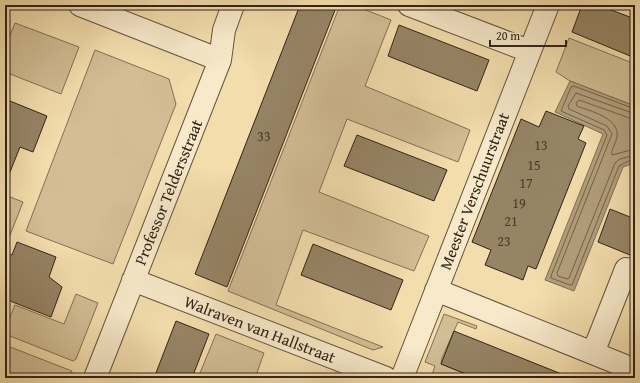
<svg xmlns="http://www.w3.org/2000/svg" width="640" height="383" font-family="'Gentium Book Plus',serif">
  <rect width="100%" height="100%" fill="#f3ddad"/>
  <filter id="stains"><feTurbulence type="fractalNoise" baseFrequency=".005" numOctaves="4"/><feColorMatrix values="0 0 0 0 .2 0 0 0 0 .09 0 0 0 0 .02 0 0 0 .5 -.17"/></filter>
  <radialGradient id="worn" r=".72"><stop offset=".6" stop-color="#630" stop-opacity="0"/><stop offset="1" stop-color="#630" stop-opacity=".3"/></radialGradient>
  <!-- green -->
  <path fill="#d2bd94" stroke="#827056" d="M340 5H354L391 20 365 86 470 130 458 162 347 119 319 192 429 236 414 271 303 230 276 305 383 347 373 350 228 291Z
    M15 23 79 47 61 94 5 72V48Z
    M569 38 635 64V106L570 81 556 72Z
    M95 50 169 79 176 104 113 264 26 231Z
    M5 195 23 202 5 248Z
    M76 294 98 303 76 359 73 361 5 334V329L15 305 64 324Z
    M444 314 477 326 476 329 458 322 442 358 441 364 476 378H431L435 366 425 362Z
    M216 334 264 353 255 378H198Z
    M5 345 72 371 69 378H5Z"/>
  <!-- water -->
  <path fill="#b19e7a" stroke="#7e6d52" d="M570 81 635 106V165L632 164 623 167 574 291 545 280 603 134 555 112Z"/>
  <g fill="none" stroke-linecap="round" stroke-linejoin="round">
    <!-- shore -->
    <path stroke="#716048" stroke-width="1" d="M635 109 574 86 571 87 561 111 604 130 607 135 551 276V278L570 285H572L619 166 631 160H635
      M635 114 576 93 568 106 569 109 607 126 612 134 557 273 558 276 567 279 569 278 615 163 620 159 635 155
      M635 120 579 100 576 103 577 106C590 111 620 118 617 137 616 143 611 149 612 155L635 149"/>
  </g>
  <!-- building -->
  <path fill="#968465" stroke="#312317" d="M300 5H337L227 287 195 274Z
    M582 5H598L635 19V58L572 32Z
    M399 25 489 60 477 91 388 56Z
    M5 99 47 116 33 152 20 147 6 182Z
    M546 111 584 126 578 139 586 143 536 269 528 266 523 280 485 265 491 250 472 242 521 119 539 127Z
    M357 135 447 170 434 201 344 166Z
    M610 209 635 219V257L598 242Z
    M17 242 56 257 49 277 62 287 51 317 5 299V252L12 255Z
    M313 244 403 280 391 310 301 275Z
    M176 321 209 334 192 378H154Z
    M454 331 569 377V378H476L441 364Z"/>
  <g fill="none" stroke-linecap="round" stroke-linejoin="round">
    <!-- street casing -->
    <g stroke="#62523c" stroke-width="24">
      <path id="street" d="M80 5 220 60
        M409 5 529 51
        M133 280 386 378
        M436 290 635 370
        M593 353 626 269 635 272
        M95 378 220 60 224 30 233 5
        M402 378 548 5"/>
    </g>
    <!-- street -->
    <use href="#street" stroke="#f7e9ca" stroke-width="22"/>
  </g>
  <g text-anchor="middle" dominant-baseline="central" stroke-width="3.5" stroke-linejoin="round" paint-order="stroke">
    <!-- number labels -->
    <g font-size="14" fill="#4a3b2a">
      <text x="264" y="136">33</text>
      <text x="541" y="145">13</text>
      <text x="534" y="165">15</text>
      <text x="526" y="183">17</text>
      <text x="519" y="203">19</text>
      <text x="511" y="221">21</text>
      <text x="504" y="241">23</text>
    </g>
    <!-- street labels -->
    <g font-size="16" fill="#312317" stroke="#f7e9ca">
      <text transform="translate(474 191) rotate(-69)">Meester Verschuurstraat</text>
      <text transform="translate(168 192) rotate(-68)">Professor Teldersstraat</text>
      <text transform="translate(260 329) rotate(21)">Walraven van Hallstraat</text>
    </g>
  </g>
  <!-- margin -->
  <rect width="640" height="383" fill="none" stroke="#f3ddad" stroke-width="20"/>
  <rect x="6" y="6" width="628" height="371" fill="none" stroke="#312317" stroke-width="2"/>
  <rect x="10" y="10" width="620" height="363" fill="none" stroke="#312317"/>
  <!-- scale -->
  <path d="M490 40v6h76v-6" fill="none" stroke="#312317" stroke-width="2"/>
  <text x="496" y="40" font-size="12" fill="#312317" stroke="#f7e9ca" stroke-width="3" paint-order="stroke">20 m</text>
  <rect width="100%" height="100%" filter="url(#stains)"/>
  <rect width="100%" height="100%" fill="url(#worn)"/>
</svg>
